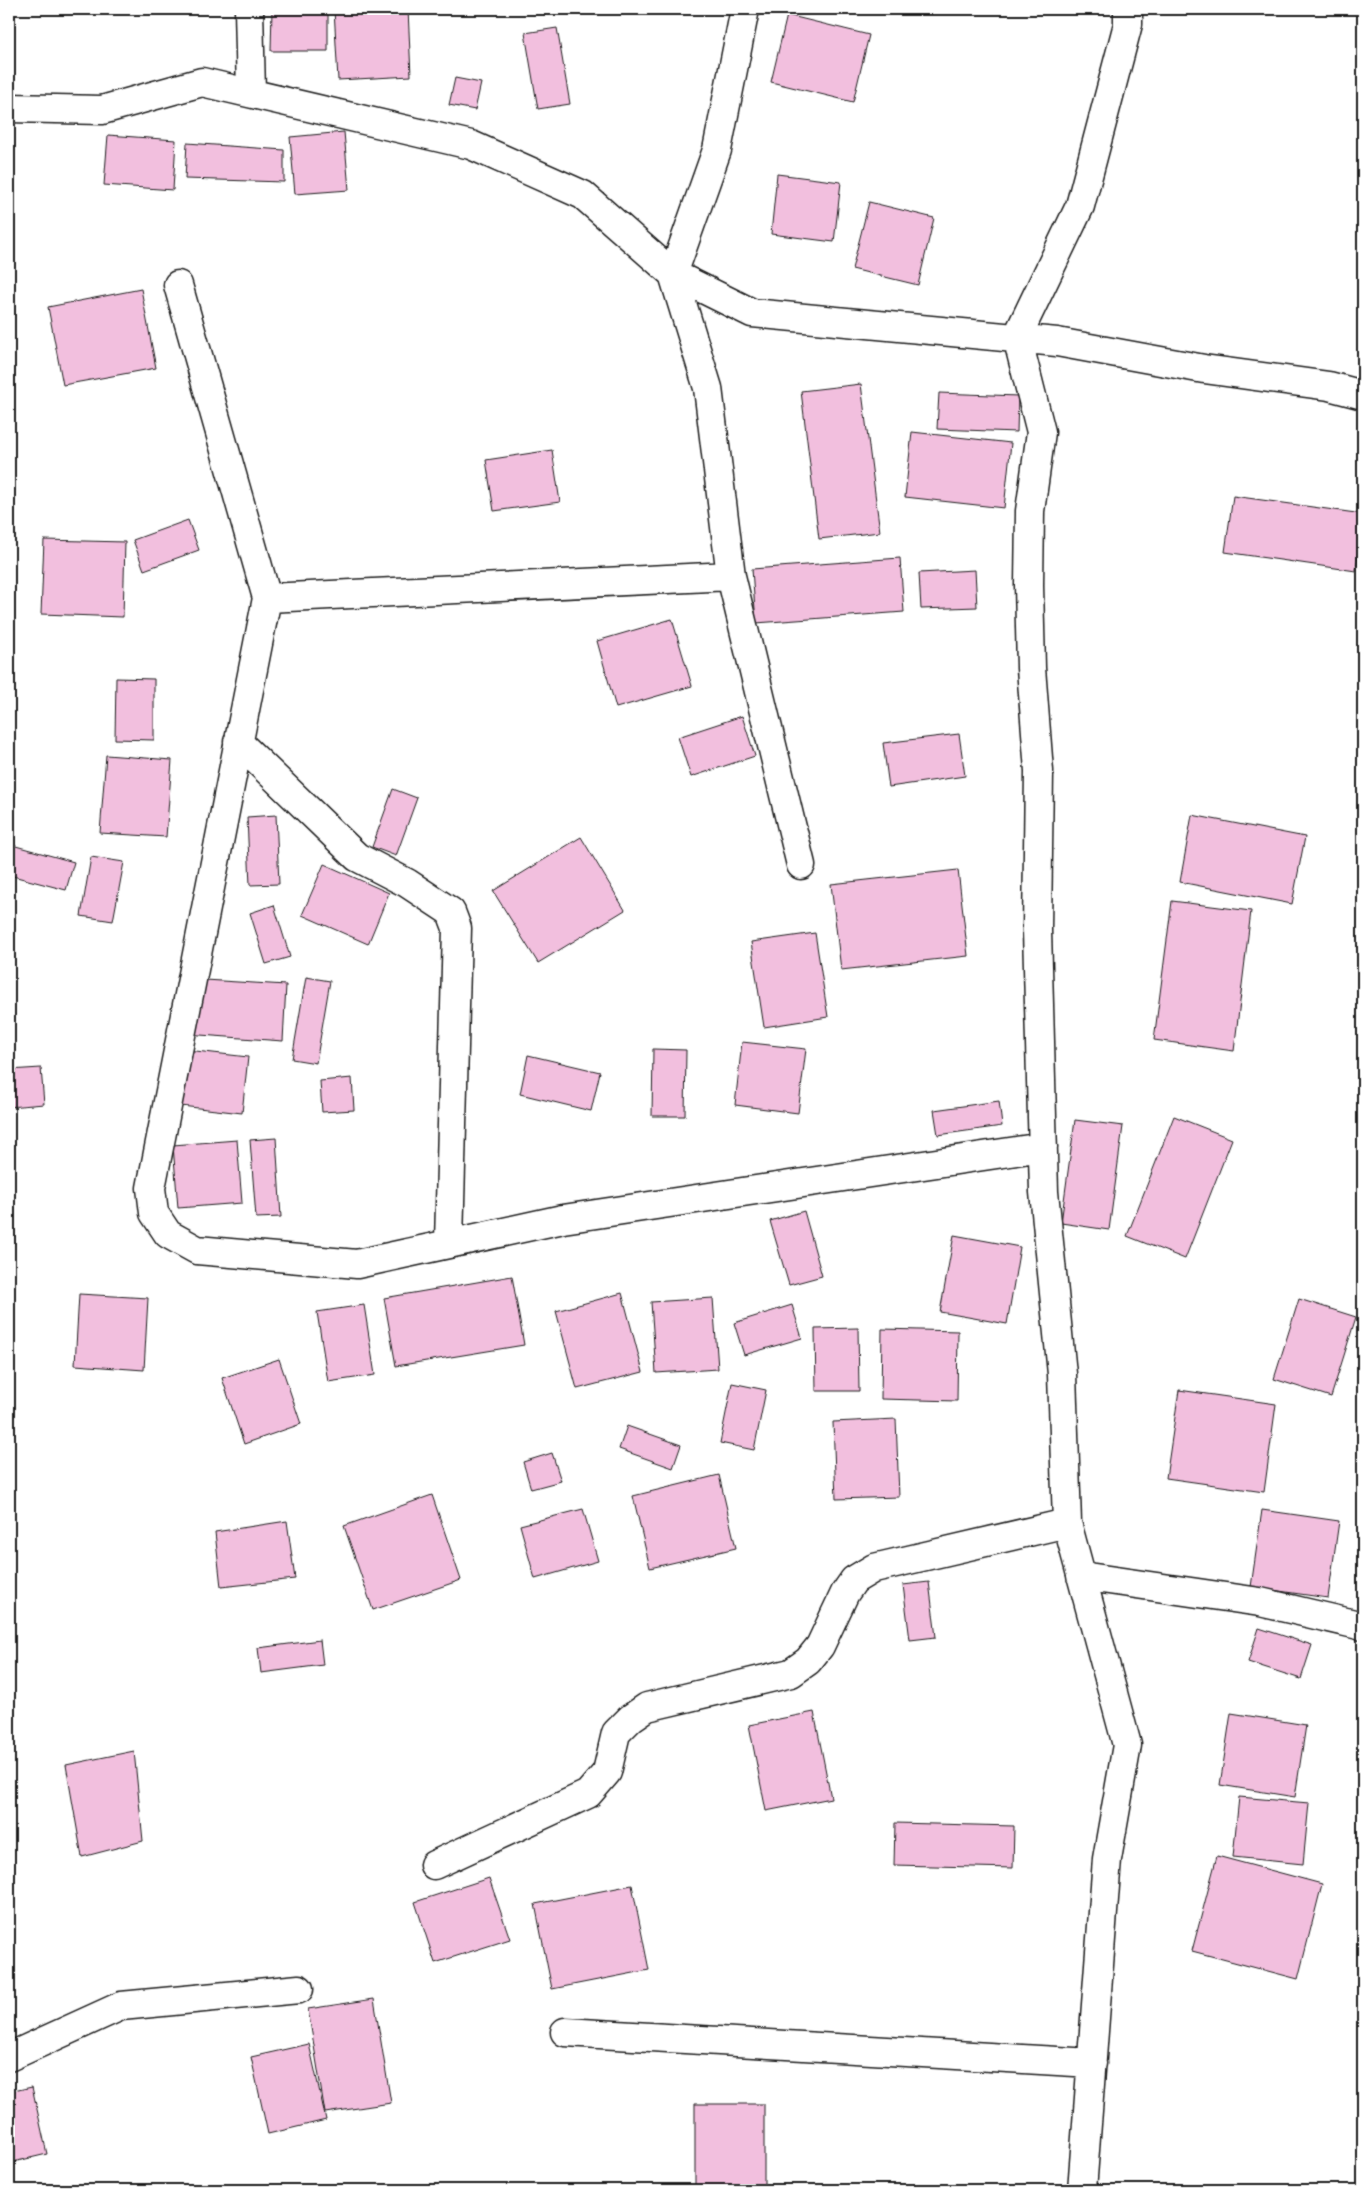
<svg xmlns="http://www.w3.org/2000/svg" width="1372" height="2199" font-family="'Balsamiq Sans',sans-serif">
  <rect width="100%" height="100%" fill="#fff"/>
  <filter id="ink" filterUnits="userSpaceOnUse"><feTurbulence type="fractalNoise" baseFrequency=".02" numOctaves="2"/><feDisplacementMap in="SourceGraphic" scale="10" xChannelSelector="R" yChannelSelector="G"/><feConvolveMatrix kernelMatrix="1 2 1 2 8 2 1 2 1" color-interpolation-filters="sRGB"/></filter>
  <g filter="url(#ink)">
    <!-- building -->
    <path fill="#f2bfde" stroke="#1c1c1c" d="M272 9H328V51H271Z
      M334 9H408L411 76 338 80Z
      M787 15 869 35 853 102 771 82Z
      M557 28 570 104 538 109 525 33Z
      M455 78 481 83 475 110 449 105Z
      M344 132 349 190 295 194 290 137Z
      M108 135 176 140 173 190 104 185Z
      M187 143 284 150V182L185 179Z
      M777 174 841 182 834 242 771 234Z
      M869 202 934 218 918 285 852 269Z
      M141 289 156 368 63 385 48 307Z
      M861 384 880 532 819 539 801 391Z
      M939 393 1018 396 1017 432 937 429Z
      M912 432 1011 443 1004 508 905 497Z
      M552 450 560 502 494 511 486 460Z
      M1233 496 1363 514 1356 571 1225 552Z
      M188 520 199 550 144 570 133 540Z
      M44 540 125 542 123 617 41 614Z
      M900 558 904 612 756 623 752 569Z
      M975 570 977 607 921 609 919 573Z
      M672 619 692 686 616 708 597 641Z
      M116 678 154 679V740L115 739Z
      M742 716 755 756 691 777 678 737Z
      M959 734 965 776 889 787 883 743Z
      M106 755 172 760 166 837 100 833Z
      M393 789 417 798 396 856 372 847Z
      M276 815 279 884 250 885 247 817Z
      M1192 815 1305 837 1292 904 1180 882Z
      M581 837 625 910 538 963 493 891Z
      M12 845 74 862 66 890 9 875V858Z
      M91 857 124 862 113 921 81 916Z
      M324 864 389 893 368 944 302 915Z
      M958 870 968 956 841 970 831 884Z
      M1172 901 1251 911 1234 1051 1154 1040Z
      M274 905 290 957 266 964 250 913Z
      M815 933 828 1017 764 1027 751 942Z
      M306 977 330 981 316 1063 292 1059Z
      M189 979 286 985 283 1041 186 1034Z
      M742 1042 806 1049 798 1113 735 1105Z
      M653 1049 686 1050 685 1116H652Z
      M187 1050 248 1057 242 1113 181 1106Z
      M528 1055 600 1072 591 1111 520 1094Z
      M41 1068 44 1104 9 1107V1070Z
      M352 1078 354 1110 322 1112 320 1081Z
      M999 1101 1002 1126 938 1135 934 1110Z
      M1174 1116 1232 1139 1185 1259 1127 1236Z
      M1075 1120 1123 1126 1109 1230 1061 1223Z
      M276 1138 281 1217 256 1218 250 1140Z
      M237 1140 242 1203 178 1208 173 1145Z
      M804 1211 822 1276 789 1285 770 1221Z
      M954 1235 1020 1247 1007 1324 940 1312Z
      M512 1276 524 1345 396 1366 384 1298Z
      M622 1293 643 1372 577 1389 556 1311Z
      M79 1294 148 1298 144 1370 75 1365Z
      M713 1298 718 1369 656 1373 651 1302Z
      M1299 1299 1356 1317 1331 1397 1274 1379Z
      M364 1305 375 1375 328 1382 317 1312Z
      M792 1305 802 1338 744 1355 734 1323Z
      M858 1328 859 1391H816L815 1329Z
      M882 1329 958 1331 957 1401 881 1399Z
      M279 1359 301 1424 244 1444 222 1378Z
      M732 1383 766 1390 754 1450 720 1443Z
      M1179 1390 1276 1404 1264 1492 1166 1478Z
      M896 1419 899 1497 836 1499 833 1422Z
      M627 1426 681 1445 673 1468 619 1449Z
      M552 1453 561 1481 531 1489 523 1462Z
      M719 1475 736 1548 650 1568 633 1496Z
      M432 1495 461 1580 373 1610 344 1526Z
      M583 1509 598 1561 535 1579 520 1525Z
      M1262 1510 1339 1521 1328 1598 1251 1587Z
      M287 1521 295 1579 221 1587 215 1532Z
      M929 1582 936 1637 910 1640 903 1585Z
      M1259 1628 1312 1645 1301 1679 1248 1662Z
      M320 1640 323 1665 261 1673 258 1648Z
      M814 1712 831 1798 766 1811 749 1725Z
      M1231 1713 1306 1725 1295 1797 1220 1785Z
      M134 1751 143 1841 82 1857 66 1765Z
      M1239 1797 1309 1803 1303 1864 1233 1857Z
      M895 1823 1014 1826 1013 1868 894 1865Z
      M1217 1856 1322 1884 1298 1979 1192 1951Z
      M489 1878 510 1939 435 1963 415 1902Z
      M632 1885 649 1970 552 1989 535 1904Z
      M374 1999 391 2103 325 2113 308 2009Z
      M309 2044 326 2120 268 2134 251 2057Z
      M32 2087 47 2154 9 2163V2092Z
      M695 2104H764V2190H695Z"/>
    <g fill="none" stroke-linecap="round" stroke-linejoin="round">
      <!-- street casing -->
      <g stroke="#1c1c1c" stroke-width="31">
        <path id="street" d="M249 9 251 93
          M745 9 717 150 673 274 708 388 731 576 801 865
          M9 108 102 110 202 82 471 145 583 195 673 274 752 313 1057 342 1204 369 1329 386 1363 395
          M178 285 267 598 151 1188 154 1213 168 1234 197 1250 357 1264 563 1219 1043 1147
          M267 598 731 576
          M238 742 357 857 407 883 451 912 457 928 449 1243
          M1081 1576 1260 1602 1363 1626
          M434 1865 588 1794 607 1772 616 1733 631 1718 647 1707 791 1673 808 1661 820 1646 845 1593 854 1580 874 1568 1067 1523
          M565 2032 1092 2063
          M9 2057 121 2006 299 1989
          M1082 2190 1107 1859 1127 1745 1067 1523 1062 1374 1044 1192 1037 930 1039 771 1031 668 1029 585 1030 511 1041 432 1017 337 1080 206 1128 24V9"/>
      </g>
      <!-- street -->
      <use href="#street" stroke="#fff" stroke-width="28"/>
    </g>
  </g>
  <!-- margin -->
  <rect width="1372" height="2199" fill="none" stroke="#fff" stroke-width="30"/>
  <rect x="15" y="15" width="1342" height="2169" fill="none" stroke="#1c1c1c" stroke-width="2" filter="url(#ink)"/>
</svg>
